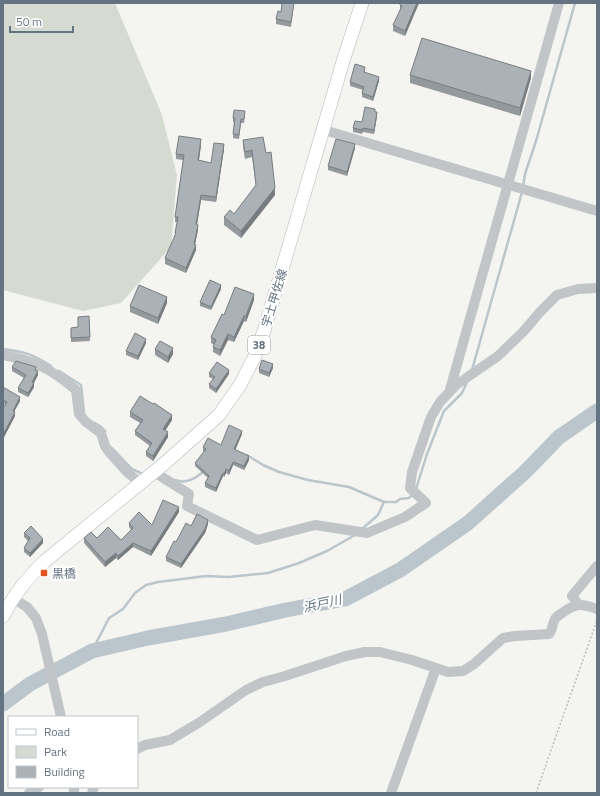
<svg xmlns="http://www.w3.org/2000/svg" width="600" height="796" font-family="'Titillium Web','Noto Sans JP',sans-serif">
  <rect width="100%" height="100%" fill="#f4f4f0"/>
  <!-- green -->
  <path fill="#d5dbd1" d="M3 3H115L162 115 177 175 171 247 121 303 83 311 3 290Z"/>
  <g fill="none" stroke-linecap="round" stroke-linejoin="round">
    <!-- stream -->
    <path stroke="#bac6cb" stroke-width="2.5" d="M523 187 525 174 536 141 575 3
      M3 349C26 352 32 354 51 366
      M472 370 522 192
      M59 371 81 385 84 412
      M95 423 100 426 105 431
      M112 448 132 469 145 475
      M247 455 263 465 279 472 308 480 349 487 384 502H396L400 499 409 498 412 495
      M175 480C186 484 195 479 204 471
      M416 489 427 454 444 411 462 393 468 380
      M362 529 378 515 384 502
      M92 651 109 618 123 609 135 593 146 585 158 582 206 576 228 577 268 573 299 563 327 551 355 535"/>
    <!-- river -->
    <path stroke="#bac6cb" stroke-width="15" d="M3 704 30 684 92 651 148 638 226 624 286 610 345 599 400 570 468 523 525 472 559 437 597 411"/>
    <!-- major casing -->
    <g stroke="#b4b8bc" stroke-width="14">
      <path id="major" d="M3 616C14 594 28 577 45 561L165 463 219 415 240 385 254 358 264 331 344 58 362 3"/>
    </g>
    <!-- path -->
    <path stroke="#bbbdbf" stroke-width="1.5" stroke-dasharray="2 2" stroke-linecap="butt" d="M536 793 597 620"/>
    <!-- minor -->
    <path stroke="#c1c5c8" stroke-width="10" d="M324 130 597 211
      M3 355C36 361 51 369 76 390L79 414 86 422 101 433 105 446 110 453 127 472 140 483
      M449 393 559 3
      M154 472 189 494 187 506 257 540 315 525 367 533 405 517 426 503 410 488 412 472 431 417 440 402 456 385 498 356 523 332 540 312 557 295 578 289 597 288
      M12 598 27 607 36 618 42 634 61 717
      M579 605 572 596 597 566
      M137 749 145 745 170 740 200 722 246 690 263 682 285 676 346 656 365 652H380L412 660 448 672 463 671 474 664 503 638 515 636 549 634C553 630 552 624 555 619 556 617 559 615 562 613 576 603 581 603 597 609
      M29 793 39 787
      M74 793V787
      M92 793 94 787
      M391 793 436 668"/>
    <!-- major -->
    <use href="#major" stroke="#fff" stroke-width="13"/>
  </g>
  <!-- wall -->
  <path fill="#93999d" d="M282 3H294L291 27 276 24V19L281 12Z
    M400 3H419L405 36 393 31V25L400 10Z
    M365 71V72L379 81 373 101 362 97V93L363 90 350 86V82Z
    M410 75 531 78 520 116 410 83Z
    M375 112 377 116 374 134 363 132 362 134 353 132V128L362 122Z
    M245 115 244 123H241L239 139 233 138 234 122H233V118Z
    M243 140 266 153 275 195 241 238 224 225V217L234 214 256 186 252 157 245 159 243 147Z
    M201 145 199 160 211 163 224 149 216 202 201 200 197 225 198 230 195 244 196 250 186 273 165 264V258L175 236 177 222H175V217L183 160 176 159V154Z
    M355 148 347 176 328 170V166Z
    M221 289 211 310 200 306V302Z
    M254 300 246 322 244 321 234 342 228 340 220 356 213 352V347L214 345 211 343V337L224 315Z
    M167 303 158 324 130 312V306Z
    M89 316 90 341 71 342V328L78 327Z
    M146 343 138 360 126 355V351Z
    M155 349 173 354 168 363 155 355Z
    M12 367 36 370 38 375 34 383V387L28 397 18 392V388L24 378 12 371Z
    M273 368 269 377 259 373V369Z
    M209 373 229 374 216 393 209 388V384L213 379 209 377Z
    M3 387 20 401 14 411 15 416 3 439V408L5 404 3 403Z
    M130 412 172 420 165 431 168 437 153 461 146 456V452L150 446 135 435V431L140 423 130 417Z
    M242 434 235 450 249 460 244 470 233 465 229 475 226 473 224 477 223 476 216 492 205 487V483L208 478 195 466V463L204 452 203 451V447L221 445Z
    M179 512 151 556 133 547 118 560 116 558 105 567 84 543V538H97L121 540 131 530 129 527V523L152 525Z
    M208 524 205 533 181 568 166 561V557L191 526Z
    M24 533 43 543 30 557 24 552V548L28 541 24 537Z"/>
  <!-- shaded-wall -->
  <path fill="#787d80" d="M417 3H419L405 36V31Z
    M531 71V78L520 116V108Z
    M379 77V81L373 101V97Z
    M377 112V116L374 134V130Z
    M201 139V145L198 166V160Z
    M224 144V149L216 202V197Z
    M355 144V148L347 176V172Z
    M275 188V195L241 238V231Z
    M201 195V200L196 230V224Z
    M198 225V230L194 249V244Z
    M196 245V250L186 273V268Z
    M221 285V289L211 310V307Z
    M254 294V300L246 322V316Z
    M167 297V303L158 324V318Z
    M244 316V321L234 342V337Z
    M228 334V340L220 356V350Z
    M146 339V343L138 360V356Z
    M173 348V354L168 363V357Z
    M273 364V368L269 377V373Z
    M229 370V374L216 393V389Z
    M38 371V375L32 386V382Z
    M34 383V387L28 397V393Z
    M20 397V401L13 414V411Z
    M15 412V416L3 439V435Z
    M172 415V420L163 434V429Z
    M242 431V434L234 453V449Z
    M168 432V437L153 461V456Z
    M249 456V460L244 470V466Z
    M233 462V465L229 475V471Z
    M226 469V473L224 477V474Z
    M223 473V476L216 492V488Z
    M179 507V512L151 556V551Z
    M208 520V524L205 533 181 568V564Z
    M43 539V543L30 557V553Z
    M133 543V547L118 560V556Z
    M116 553V558L105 567V562Z"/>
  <!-- building -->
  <path fill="#abb2b7" stroke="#787d80" d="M282 3H294L291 22 276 19 278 11 281 12Z
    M400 3H417L405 31 393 25 402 6 400 5Z
    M422 38 531 71 520 108 410 75Z
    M355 64 365 67 364 72 379 77 373 97 362 93 364 87 350 82Z
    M365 107 375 109V112H377L374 130 363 128 362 130 353 128 355 121 362 122Z
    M234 110 245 111 244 119H241L239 135 233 134 235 118H233Z
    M179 136 201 139 198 160 211 163 214 143 224 144 216 197 201 195 196 224 198 225 194 244 196 245 186 268 165 258 176 233H175L178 217H175L184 155 176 154Z
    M263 137 266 153 271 152 275 188 241 231 224 217 230 210 234 214 256 185 252 150 245 152 243 140Z
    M336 139 355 144 347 172 328 166Z
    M210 280 221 285 211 307 200 302Z
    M139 285 167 297 158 318 130 306Z
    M235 287 254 294 246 316H244L234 337 228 334 220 350 213 347 216 340 211 337 222 314 224 315Z
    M89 316 90 337 71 338V328L78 327V317Z
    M135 333 146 339 138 356 126 351Z
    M160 341 173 348 168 357 155 349Z
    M262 360 273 364 269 373 259 369Z
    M16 361 36 367 35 370 38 371 32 382 34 383 28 393 18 388 26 375 12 367Z
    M217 362 229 370 216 389 209 384 215 377 209 373Z
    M3 387 20 397 13 411 15 412 3 435V408L7 402 3 400Z
    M140 396 153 404 154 403 172 415 163 429 168 432 153 456 146 452 152 443 135 431 143 420 130 412Z
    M229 425 242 431 234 449 249 456 244 466 233 462 229 471 226 469 224 474 223 473 216 488 205 483 209 476 195 463 206 449 203 447 208 438 221 445Z
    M163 500 179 507 151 551 133 543 118 556 116 553 105 562 84 538 91 532 97 538 108 527 121 540 133 528 129 523 139 512 152 525Z
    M197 514 208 520 205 529 181 564 166 557 174 541 176 542 186 523 191 526Z
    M31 526 43 539 30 553 24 548 30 538 24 533Z"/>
  <!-- markers -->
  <rect fill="#e45320" stroke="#fff" stroke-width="1.5" x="40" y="569" width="8" height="8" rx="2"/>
  <g text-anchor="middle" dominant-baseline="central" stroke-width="4" stroke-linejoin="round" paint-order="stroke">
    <!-- shield labels -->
    <rect fill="#fff" stroke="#929da8" stroke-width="1" x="248" y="336" width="22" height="18" rx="3"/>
    <g font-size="11" font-weight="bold" fill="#637382">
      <text x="259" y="345">38</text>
    </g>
    <!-- street labels -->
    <g font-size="12" fill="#637382" stroke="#fff">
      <text transform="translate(274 298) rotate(-73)">宇土甲佐線</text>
    </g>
    <!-- poi labels -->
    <g font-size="12" fill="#637382" stroke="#fff" text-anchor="start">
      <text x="52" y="573">黒橋</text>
    </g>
    <!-- water labels -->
    <g font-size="13" font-style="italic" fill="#5f767f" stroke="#fff">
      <text transform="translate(322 603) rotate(-13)">浜戸川</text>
    </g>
  </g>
  <!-- border -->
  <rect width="600" height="796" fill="none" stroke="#637382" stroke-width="8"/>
  <!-- legend -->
  <rect x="8" y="716" width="130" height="72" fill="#ffffff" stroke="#c1c7cd"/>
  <rect x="16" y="729" width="20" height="6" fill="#ffffff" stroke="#c1c7cd"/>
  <text x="44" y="736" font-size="12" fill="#637382">Road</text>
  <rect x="16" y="746" width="20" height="12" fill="#d5dbd1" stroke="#c1c7cd"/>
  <text x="44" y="756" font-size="12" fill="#637382">Park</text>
  <rect x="16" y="766" width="20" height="12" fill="#abb2b7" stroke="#c1c7cd"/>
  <text x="44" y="776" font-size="12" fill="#637382">Building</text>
  <!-- scale -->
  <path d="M10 26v6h63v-6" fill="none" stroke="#637382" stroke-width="2"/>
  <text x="16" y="26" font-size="12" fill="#637382" stroke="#ffffff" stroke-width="3" paint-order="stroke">50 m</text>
</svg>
